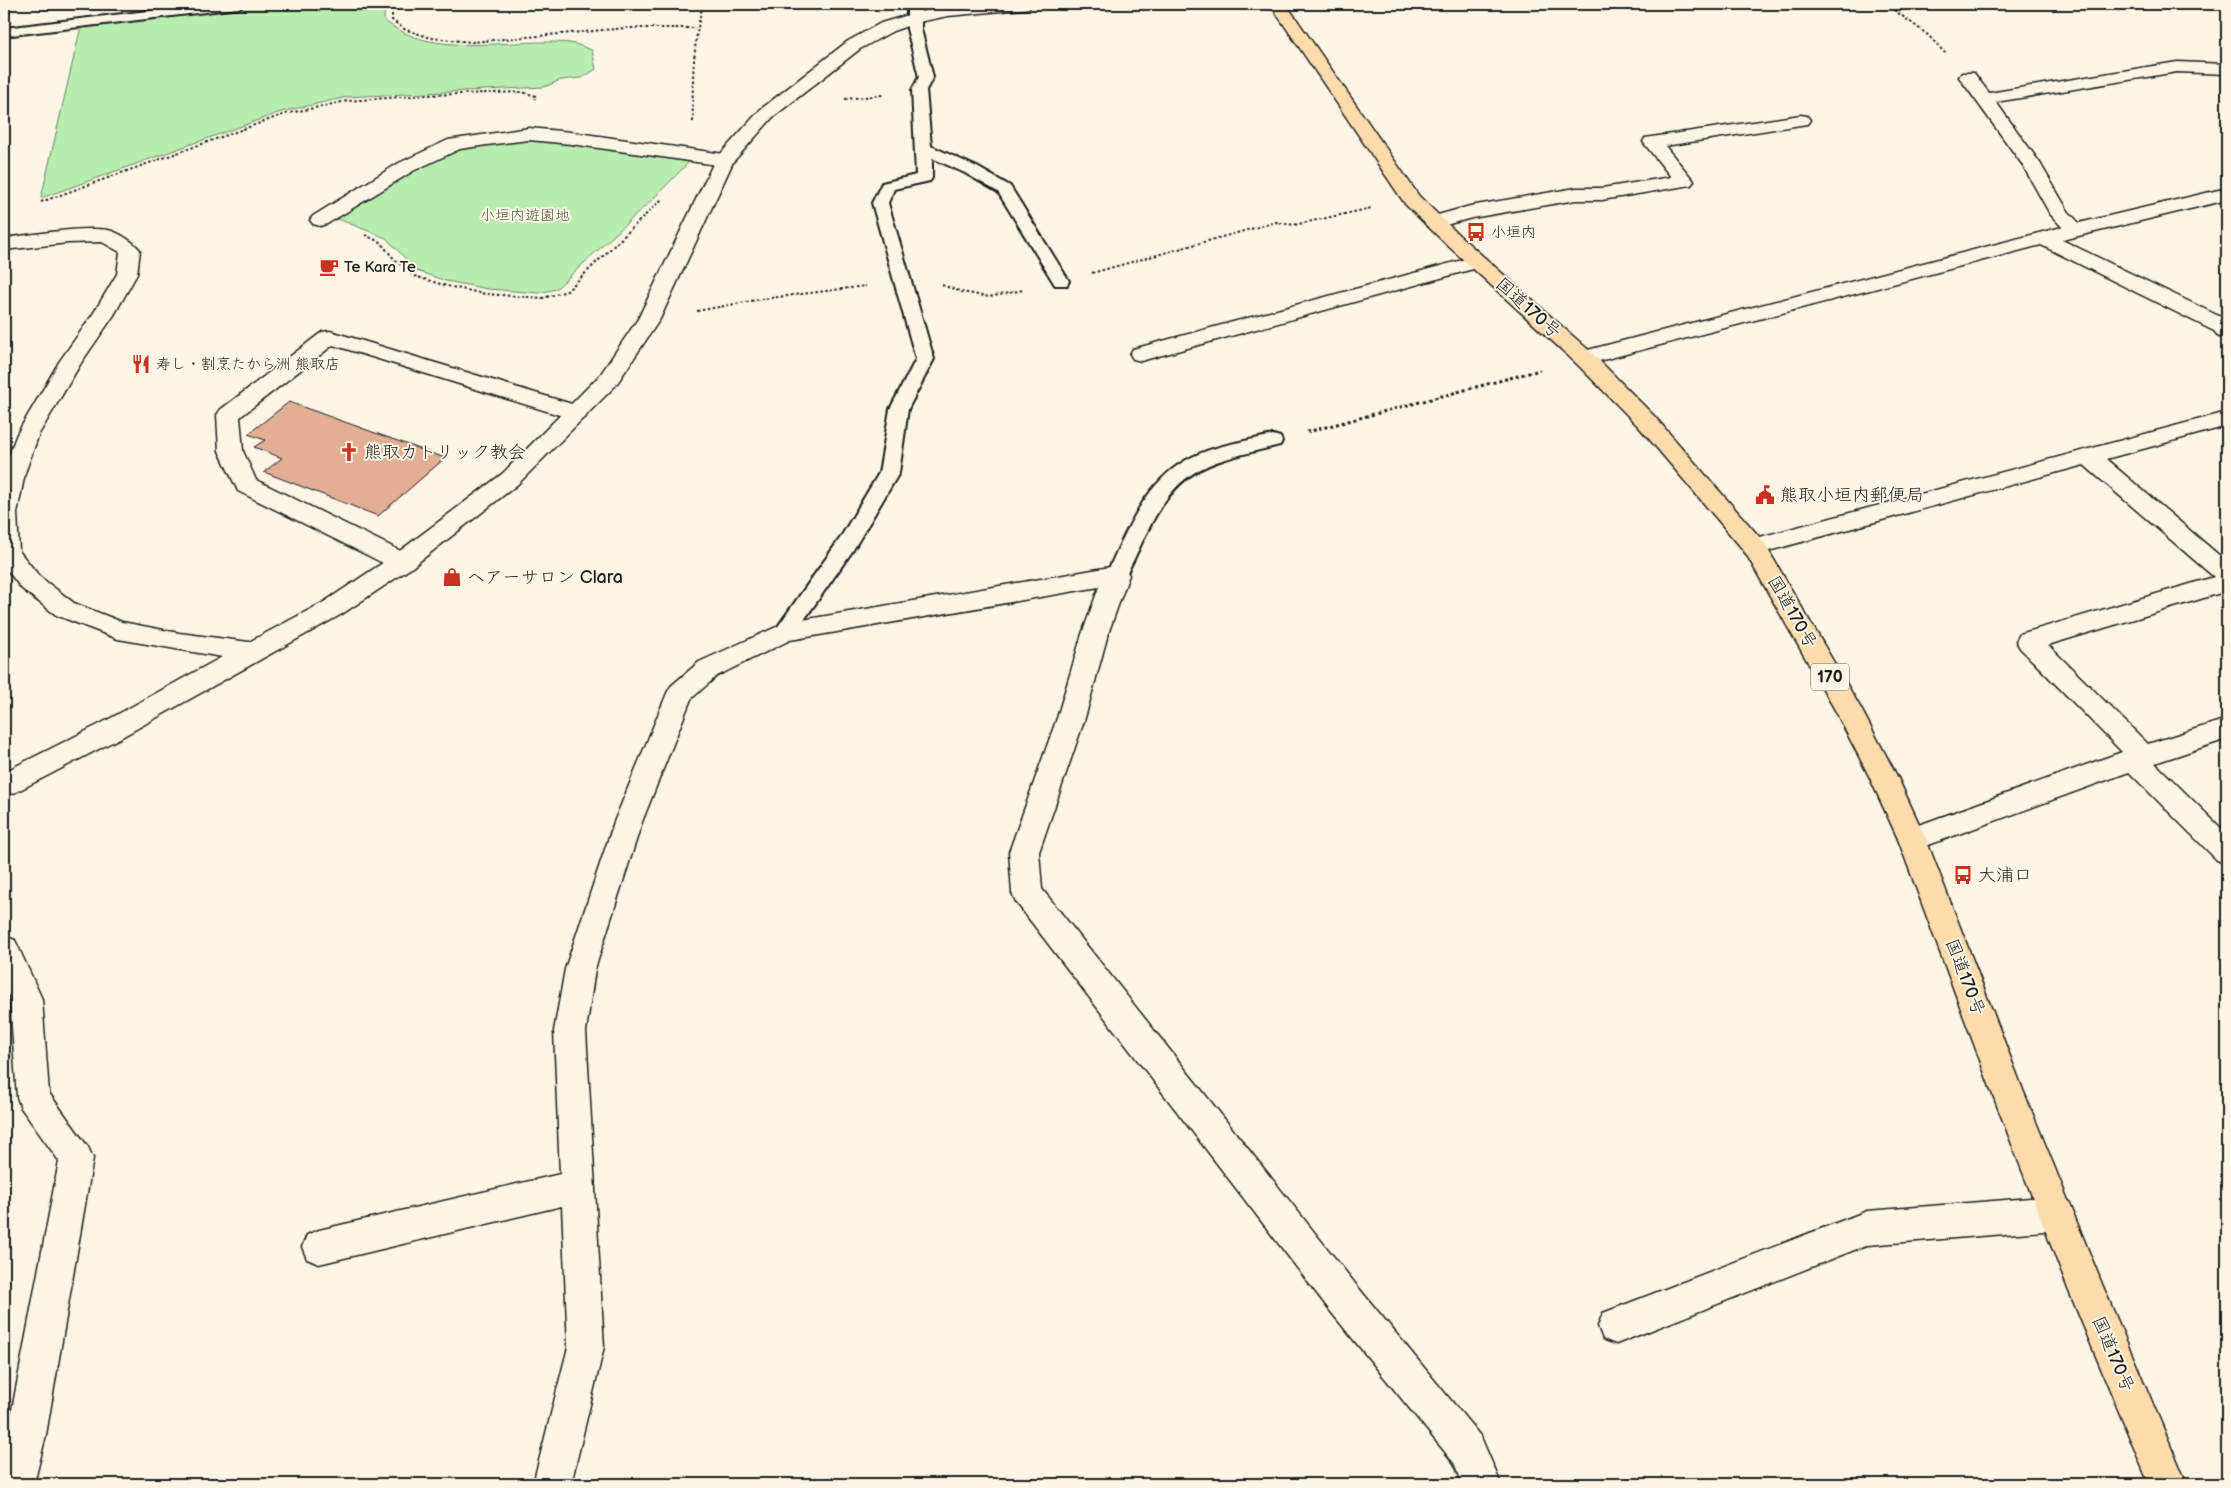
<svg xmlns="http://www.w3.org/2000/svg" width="2231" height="1488" font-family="'Balsamiq Sans','Klee One',sans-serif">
  <rect width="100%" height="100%" fill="#fcf5e5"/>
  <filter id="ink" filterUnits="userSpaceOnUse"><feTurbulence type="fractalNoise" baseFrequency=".02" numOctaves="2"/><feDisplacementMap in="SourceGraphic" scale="10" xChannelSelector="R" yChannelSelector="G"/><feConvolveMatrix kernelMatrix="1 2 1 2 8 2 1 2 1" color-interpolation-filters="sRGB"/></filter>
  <g filter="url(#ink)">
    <!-- green -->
    <path fill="#b7edaf" stroke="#6a8466" d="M260 4H385L384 20C433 61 512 37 570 43 578 44 585 48 592 50L596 69 582 78 561 80 544 87 347 97 281 112 41 198 81 26Z
      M522 139 549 140 690 161 654 198 556 289 539 293 488 289 446 281 417 271 386 238 333 217 422 165 465 146Z"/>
    <!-- building -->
    <path fill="#e2af95" stroke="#1c1c1c" d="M289 402 445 458 378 516 264 472 282 458 254 447 265 440 248 434Z"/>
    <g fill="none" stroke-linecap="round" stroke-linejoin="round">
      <!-- service casing -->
      <g stroke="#1c1c1c" stroke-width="4">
        <path id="service" d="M207 4H246L239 8 4 36V28Z
          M907 4H921V29L933 77 926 90 931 146 977 167 1010 186 1069 281 1067 285H1055L998 192 965 173 932 158V178L930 181 894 189 888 203 934 359 908 409 899 473 853 550 792 637 785 640 778 637 774 632 839 540 879 473 890 409 916 359 872 203 882 183 916 175 912 90 919 77 907 29Z
          M1273 435 1280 437 1282 441 1280 445C1215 462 1182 462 1149 528 1140 545 1133 563 1123 580L1116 582 1109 580 1106 575C1126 532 1146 479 1192 457 1217 445 1246 441 1273 435Z"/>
      </g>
      <!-- minor casing -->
      <g stroke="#1c1c1c" stroke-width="3">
        <path id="minor" d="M2177 62 2227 64V74L2177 72 1996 102 2040 163 2068 211 2079 223 2227 188V200L2062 240 2227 320V338L2219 337 2214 331 2041 245 1584 365 1576 363 1573 358 1576 353 2062 227 2050 214 2022 164 1959 77 1962 73H1974L1989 93Z
          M1801 115 1807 116 1810 120 1807 124 1665 146 1694 181 1691 185 1602 200H1576L1472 218 1434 228 1427 226 1424 222 1427 218 1470 206 1576 188H1602L1671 177 1643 142 1645 138Z
          M529 128 571 132 724 154 731 156 733 160 731 164 724 166 571 144 529 140 487 145 460 149 413 171 327 224 320 226 313 224 310 220 313 216 399 163 448 140Z
          M1477 256 1484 258 1487 262 1484 266 1141 361 1133 359 1130 354 1133 349Z
          M330 331 585 408 588 413 585 418 577 420 569 418 333 345 240 417 243 451 256 480 411 556 414 562 411 568 402 571 393 568 238 491 219 451 217 415 220 410 322 332Z
          M2227 412V426L2106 459 2227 562V591L2048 645 2148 744 2227 719V739L2155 763 2227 834V864L2217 860 2129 772 1912 851 1902 847 1898 839 1902 831 2122 752 2020 648 2016 641 2020 634 2214 577 2084 465 1754 555 1745 553 1742 547 1745 541Z
          M1116 566 1125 569 1129 575 1108 634 1085 718 1039 852 1042 889 1357 1286 1481 1437 1501 1484H1463L1454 1463 1331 1312 1016 902 1012 893 1009 852 1057 718 1082 634 1099 587 790 640 717 676 691 699 642 822 595 969 586 1031 604 1347 571 1484H533L568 1347 562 1206 319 1264 307 1259 302 1247 307 1235 319 1230 560 1174 554 1031 565 969 614 822 667 693 671 686 699 662 785 623Z
          M4 936 15 940 42 999 49 1093 88 1147 93 1158 46 1435 34 1484H4V1452L59 1161 21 1108 17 1097 10 999 4 984Z
          M2057 1196 2069 1201 2074 1213 2069 1225 2057 1230 1867 1245 1616 1344 1603 1339 1598 1326 1603 1313 1867 1211Z"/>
      </g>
      <!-- tertiary casing -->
      <g stroke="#1c1c1c" stroke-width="3">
        <path id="tertiary" d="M972 4H1031L1029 8 1023 9 948 16 919 22 893 31 860 49 773 117 733 162 660 319 616 385 518 484 411 568 342 614 120 738 14 793 4 796V772L100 724 222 657 118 639 56 615 22 589 4 566V467L17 434 59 362 93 314 117 274 120 252 102 242 68 243 4 250V238C32 235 81 226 108 230 118 232 134 242 140 250L137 274 114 315 81 363 39 434 25 473 17 513 19 551 40 577 74 603 122 622 179 633 249 642 324 602 393 556 502 474 600 375 638 319 715 160 761 109 848 41 881 23 915 13 948 6Z"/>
      </g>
      <!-- trunk casing -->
      <g stroke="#1c1c1c" stroke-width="3">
        <path id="trunk" d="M1270 4H1286L1419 196 1459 235 1592 353 1655 417 1763 541 1860 707 1897 776 1926 839 2023 1090 2102 1284 2187 1484H2149L2068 1289 1991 1090 1898 839 1869 776 1835 710 1745 552 1639 427 1576 363 1445 243 1405 204Z"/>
      </g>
      <!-- path-far1 -->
      <path stroke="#1c1c1c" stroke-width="2" stroke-dasharray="2.5 2.5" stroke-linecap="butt" d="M392 4V20L404 29 431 38 472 42 626 28H696
        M1886 4 1928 35 1945 53
        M845 99 883 95
        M693 122C692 82 693 43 703 4
        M41 202 285 114 347 101 427 95 522 92 536 96 535 99
        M365 235 380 242 395 260 414 276 447 286 486 294 543 298 567 291 662 199
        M1092 273 1276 222 1294 225 1372 208
        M942 285 962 292 989 297 1023 290
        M697 311 762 299 866 286"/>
      <!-- path -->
      <path stroke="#1c1c1c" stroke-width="3" stroke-dasharray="3 3" stroke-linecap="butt" d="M1307 432 1540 370"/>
      <!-- service -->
      <use href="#service" fill="#fcf5e5" fill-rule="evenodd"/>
      <!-- minor -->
      <use href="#minor" fill="#fcf5e5" fill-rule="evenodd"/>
      <!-- tertiary -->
      <use href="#tertiary" fill="#fcf5e5" fill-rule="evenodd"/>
      <!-- trunk -->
      <use href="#trunk" fill="#fddcac" fill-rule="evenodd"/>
    </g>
  </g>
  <!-- icons -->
  <defs>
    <g id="bus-bare" transform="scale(1.5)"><path d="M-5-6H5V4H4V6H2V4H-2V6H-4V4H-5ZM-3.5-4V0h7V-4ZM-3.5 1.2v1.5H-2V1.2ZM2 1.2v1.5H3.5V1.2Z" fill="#c8321e" stroke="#fcf5e5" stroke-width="2.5" paint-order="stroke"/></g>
    <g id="cafe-bare" transform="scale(1.5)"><path d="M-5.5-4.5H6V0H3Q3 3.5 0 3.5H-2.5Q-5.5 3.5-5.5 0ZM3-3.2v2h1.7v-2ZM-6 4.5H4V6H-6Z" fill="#c8321e" stroke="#fcf5e5" stroke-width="2.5" paint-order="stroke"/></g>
    <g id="restaurant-bare" transform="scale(1.5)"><path d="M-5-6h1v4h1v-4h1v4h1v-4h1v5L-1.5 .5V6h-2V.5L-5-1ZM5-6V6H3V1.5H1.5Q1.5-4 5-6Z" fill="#c8321e" stroke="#fcf5e5" stroke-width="2.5" paint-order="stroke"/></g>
    <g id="church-bare" transform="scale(1.5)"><path d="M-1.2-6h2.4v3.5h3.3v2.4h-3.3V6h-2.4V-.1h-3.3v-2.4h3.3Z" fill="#c8321e" stroke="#fcf5e5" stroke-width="2.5" paint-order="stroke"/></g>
    <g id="civic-bare" transform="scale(1.5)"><path d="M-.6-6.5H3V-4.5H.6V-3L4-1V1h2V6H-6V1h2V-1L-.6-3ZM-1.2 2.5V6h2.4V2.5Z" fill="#c8321e" stroke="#fcf5e5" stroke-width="2.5" paint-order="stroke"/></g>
    <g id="shop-bare" transform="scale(1.5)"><path d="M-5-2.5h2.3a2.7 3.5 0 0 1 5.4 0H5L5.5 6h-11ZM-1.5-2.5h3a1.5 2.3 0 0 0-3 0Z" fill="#c8321e" stroke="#fcf5e5" stroke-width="2.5" paint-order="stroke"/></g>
  </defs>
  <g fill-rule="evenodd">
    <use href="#bus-bare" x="1476" y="232"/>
    <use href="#cafe-bare" x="329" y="267"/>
    <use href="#restaurant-bare" x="141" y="364"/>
    <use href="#church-bare" x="349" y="452"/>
    <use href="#civic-bare" x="1765" y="495"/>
    <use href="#shop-bare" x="452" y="577"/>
    <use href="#bus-bare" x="1963" y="875"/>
  </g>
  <g text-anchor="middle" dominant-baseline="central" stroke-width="4" stroke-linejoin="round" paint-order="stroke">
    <!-- far-park labels -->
    <g font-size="15" fill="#4a5b48" stroke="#fcf5e5">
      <text x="525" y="215">小垣内遊園地</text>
    </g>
    <!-- far-poi labels -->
    <g font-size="15" fill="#1c1c1c" stroke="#fcf5e5" text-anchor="start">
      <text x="1491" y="232">小垣内</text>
      <text x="344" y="267">Te Kara Te</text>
      <text x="156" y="364">寿し・割烹たから洲 熊取店</text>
    </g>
    <!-- shield labels -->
    <rect fill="#fcf5e5" stroke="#5f5d58" stroke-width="1" x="1811" y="663.5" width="38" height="27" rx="4"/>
    <g font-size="16" font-weight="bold" fill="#1c1c1c">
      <text x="1830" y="677">170</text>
    </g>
    <!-- street labels -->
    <g font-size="18" fill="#1c1c1c" stroke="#fcf5e5">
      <text transform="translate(1528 308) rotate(42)">国道170号</text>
      <text transform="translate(1792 612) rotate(60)">国道170号</text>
      <text transform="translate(1965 977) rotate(69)">国道170号</text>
      <text transform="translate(2113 1354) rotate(67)">国道170号</text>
    </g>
    <!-- poi labels -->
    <g font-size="18" fill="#1c1c1c" stroke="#fcf5e5" text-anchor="start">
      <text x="364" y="452">熊取カトリック教会</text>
      <text x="1780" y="495">熊取小垣内郵便局</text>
      <text x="467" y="577">ヘアーサロン Clara</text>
      <text x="1978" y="875">大浦口</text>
    </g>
  </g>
  <!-- margin -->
  <rect width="2231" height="1488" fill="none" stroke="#fcf5e5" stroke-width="20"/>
  <rect x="10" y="10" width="2211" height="1468" fill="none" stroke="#1c1c1c" stroke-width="2" filter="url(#ink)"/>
</svg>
